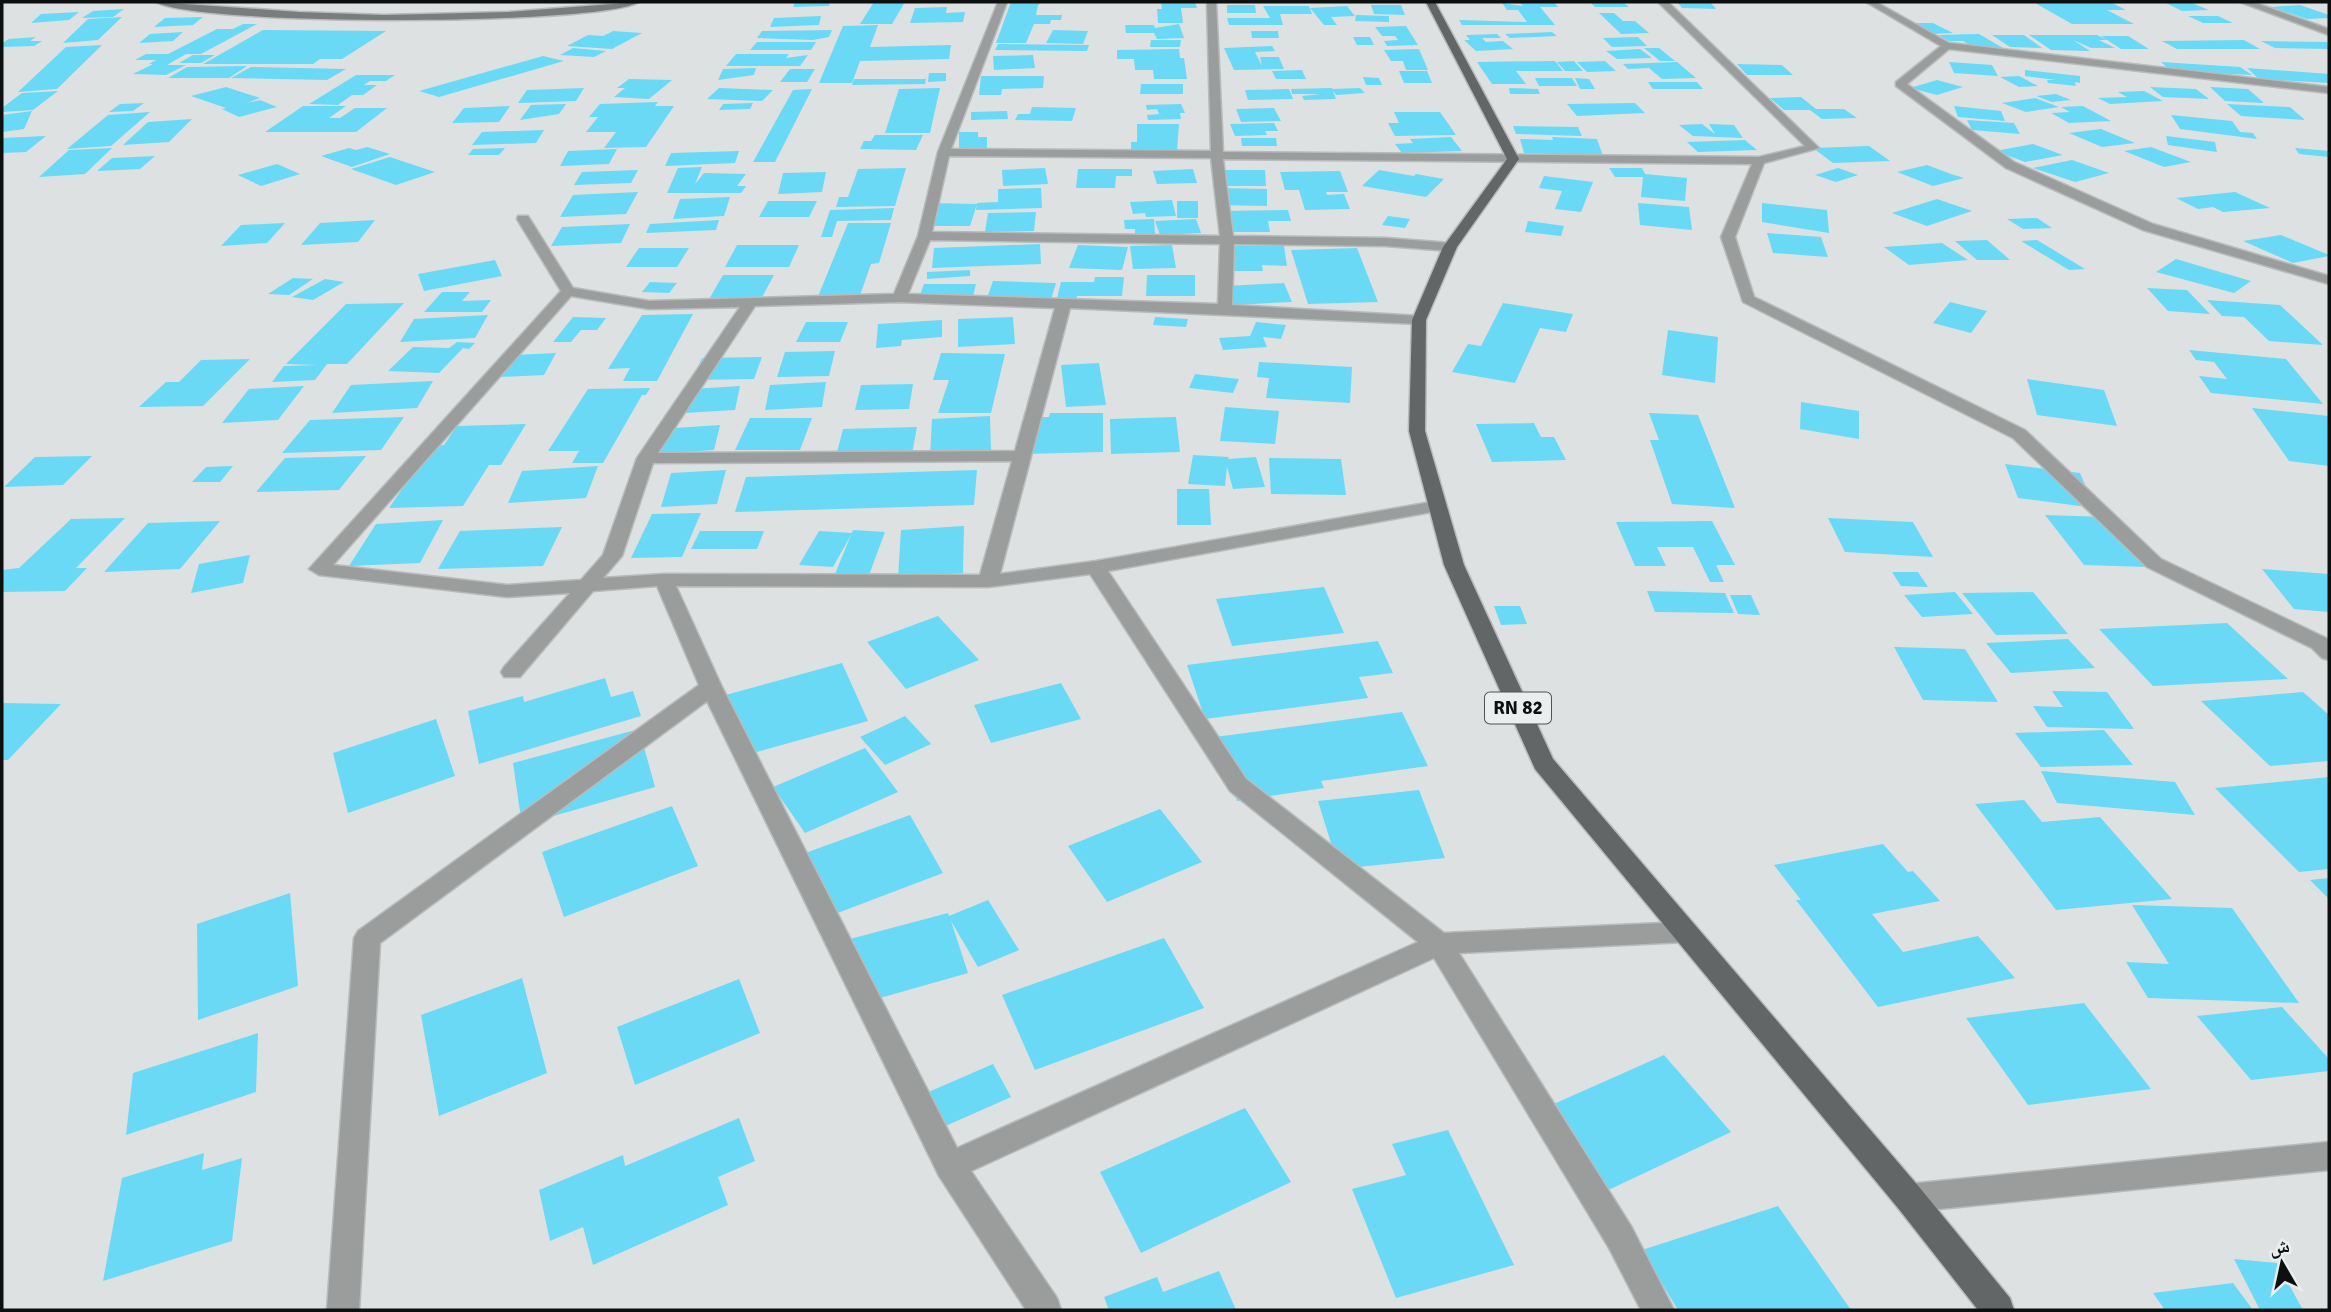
<svg xmlns="http://www.w3.org/2000/svg" width="2331" height="1312" font-family="Signika,'Noto Naskh Arabic',sans-serif">
  <rect width="100%" height="100%" fill="#dde1e2"/>
  <!-- building -->
  <path fill="#6ad9f5" d="M795 2H830L829 6 793 7Z
    M874 2H905L892 24H860Z
    M1011 2H1042L1038 5 1036 15H1062L1061 20H1051L1050 24H1034L1026 43H996Z
    M1161 2H1195L1197 8H1181L1183 23H1158L1157 9H1162Z
    M1519 2H1554L1558 7H1540L1555 25H1462L1459 20 1527 22 1518 10H1507L1502 3 1523 6Z
    M1590 2H1623L1629 7H1595Z
    M1677 2H1710L1716 9 1682 8Z
    M2040 2H2110L2126 10H2107L2134 24H2072L2035 3H2043Z
    M2166 3H2192L2209 10 2182 11Z
    M1227 5H1255L1256 13H1227Z
    M1371 5H1401L1405 15 1374 14Z
    M2300 5 2329 15V18L2307 19 2271 7Z
    M1263 6H1309L1312 14H1280L1283 25H1229L1227 18H1270Z
    M1347 6 1355 16 1331 17 1337 25H1324L1310 8Z
    M947 7 946 13 965 12 963 22 910 23 915 8Z
    M124 9 113 17 82 18 93 11Z
    M79 12 69 20 31 23 41 14Z
    M1599 13H1614L1623 21H1635L1649 33 1621 34Z
    M1356 15 1389 16V22L1355 21Z
    M821 16 819 25 770 27 774 18Z
    M2188 16H2218L2233 23H2203Z
    M122 17 98 40 63 43 88 19Z
    M203 17 193 25 154 27 165 18Z
    M1911 23H1933L1953 33 1931 34Z
    M243 24H257L201 54H186L167 65H186L166 75 133 74 153 64H149L156 60H135L146 54H168L217 29H233Z
    M1179 24 1184 38 1157 39 1154 33H1126L1125 25H1154L1155 28Z
    M878 25 870 47 951 45 949 59 860 61 852 83H819L843 26Z
    M1406 26 1418 45 1387 46 1384 41 1398 40 1395 36H1382L1375 27Z
    M263 30 386 31 342 59H320L313 64H203Z
    M832 30 829 37 813 40 757 38 762 31Z
    M1053 30 1088 31 1083 44 1046 43Z
    M613 31 642 33 612 49 567 46 588 35 603 36Z
    M1251 31H1278L1279 38H1252Z
    M183 32 173 41 139 43 150 34Z
    M1552 32 1557 36 1510 38 1505 34Z
    M1497 34 1501 38H1482L1486 42 1503 41 1513 49 1476 51 1464 40H1470L1466 35Z
    M1979 34 2003 48 1976 49 1963 41H1949L1938 35Z
    M1992 35H2024L2042 48 2010 47Z
    M2029 35H2097L2107 40H2099L2115 48H2091L2073 40 2090 51 2051 50Z
    M2101 36H2128L2149 49H2121Z
    M36 37 30 41H42L34 46 2 47V43L9 39Z
    M1353 37H1370L1374 45H1357Z
    M1638 37 1647 46 1612 47 1603 38Z
    M1151 40H1181L1180 47H1150Z
    M2244 40 2260 49H2177L2162 41Z
    M2261 41 2327 42 2329 49 2275 48Z
    M757 42H816L811 50H750Z
    M998 44 1089 45 1087 51 995 50Z
    M102 45 57 89 18 92 66 47Z
    M1272 46 1275 51 1255 52 1262 66 1260 57H1279L1284 69 1234 70 1224 48Z
    M573 48 606 51 594 57 560 55Z
    M1644 48H1659L1675 61H1660Z
    M1179 49 1180 58H1184L1187 79H1154L1153 70H1135L1134 59H1117V50Z
    M1419 49 1428 70H1406L1403 61H1391L1384 50Z
    M1640 49 1652 58 1617 59 1606 51Z
    M736 54H789L786 58 808 55 800 66H726Z
    M193 55H215L201 63H179Z
    M1033 55 1035 68 994 70 993 56Z
    M543 56 564 61 439 97 419 91Z
    M1555 61 1563 71H1516L1526 84H1492L1477 62Z
    M1574 61 1583 71H1565L1557 62Z
    M1605 61 1616 71 1587 72 1577 62Z
    M1677 62 1696 78 1662 79 1649 68 1628 69 1623 64Z
    M1949 62 1992 65 1998 76 1954 73Z
    M2161 62 2240 67 2252 75 2171 71Z
    M1737 64 1782 65 1793 75H1747Z
    M247 66 229 78H168L187 67Z
    M251 67 346 69 327 80 231 78Z
    M756 68 754 75 718 80 723 69Z
    M2247 68 2329 74V83L2259 79Z
    M790 69H815L807 82H780Z
    M1302 70 1306 79H1276L1272 71Z
    M2025 70 2080 76V83L2075 82 2076 86 2048 83 2047 80H2056L2025 76Z
    M1399 71H1427L1432 83H1404Z
    M929 73H946V81L928 82Z
    M356 75H395L386 81H370L364 85H377L363 95H352L338 105 309 104Z
    M981 76H1044L1043 88 1002 89 1001 95H979Z
    M2019 76 2038 86 2019 87 2000 77Z
    M1363 77 1379 78 1382 85H1366Z
    M1535 78H1572L1577 86H1539Z
    M1575 78 1589 79 1595 89H1580Z
    M629 79 672 80 649 99 614 97 625 88H617Z
    M854 79H926L925 84 852 85Z
    M1937 80 1963 87 1937 95 1910 88Z
    M1648 82H1697L1703 89H1653Z
    M1141 84H1183V94H1140Z
    M226 87 260 98 247 103 260 100 277 107 239 117 222 109 226 108 191 96Z
    M2150 87 2196 89 2209 99 2163 97Z
    M2210 87 2248 89 2264 103 2225 101Z
    M584 88 576 101 518 103 527 90Z
    M719 88 773 90 762 101 707 99Z
    M940 88 930 133H885L899 89Z
    M1332 88 1336 99 1304 100 1302 96 1320 94H1292L1291 89Z
    M1360 88 1365 93 1336 95 1332 89Z
    M1509 88 1538 89 1540 94H1510Z
    M812 89 775 162H753L793 90Z
    M1289 89 1293 99 1248 100 1245 90Z
    M58 91 33 110 2 112V108L22 93Z
    M2144 91 2163 101 2110 104 2098 98 2127 97 2118 92Z
    M2056 94 2071 100 2052 102 2036 96Z
    M1801 97 1816 109H1844L1857 118 1822 119 1810 110H1784L1770 98Z
    M2035 98 2059 107 2026 112 2002 103Z
    M658 102 655 106H674L646 147 604 148 616 132H586L598 117H589L600 104Z
    M144 103 133 111 109 112 120 104Z
    M753 103 750 109 719 110 723 104Z
    M1635 103 1645 113 1577 116 1567 104Z
    M566 104 559 114 520 120 531 105Z
    M1181 104 1185 113H1180L1181 119 1148 120 1147 115 1159 114 1157 109 1147 110 1146 105Z
    M2227 104 2290 107 2305 120 2241 116Z
    M303 106H346L329 118H340L355 108H387L356 132H265Z
    M510 106 499 122 452 123 464 108Z
    M1954 106 2001 111 2005 121 1958 117Z
    M2083 106 2111 121 2069 123 2051 113 2070 112 2061 107Z
    M1032 107 1076 108 1072 121 1015 120 1018 114H1030Z
    M1274 108 1281 121 1241 122 1236 109Z
    M32 111 24 129 2 132V115Z
    M1007 111 1008 119 971 120V112Z
    M150 112 111 146 67 149 108 115Z
    M1394 112H1440L1456 135 1395 136 1388 123H1399Z
    M2171 115 2232 121 2240 132 2253 133 2257 139 2180 129Z
    M192 119 169 142 123 145 148 122Z
    M1967 120 2014 123 2020 134 1972 130Z
    M1274 123 1278 131H1265L1267 135 1235 136 1230 124Z
    M1137 124H1179L1177 151H1131V142H1137Z
    M1702 124 1715 134 1709 124 1734 125 1743 138 1693 136 1679 125Z
    M1513 126 1578 127 1582 136 1516 134Z
    M2101 129 2135 143 2102 147 2069 133Z
    M544 130 536 143 472 145 482 132Z
    M959 132H978V137H987V149L959 150Z
    M875 135H923L916 150 860 149 864 141H871Z
    M46 136 26 152 2 153V138Z
    M2166 136 2215 142 2217 152 2168 145Z
    M1451 137 1462 151 1402 153 1395 144 1413 143 1410 139Z
    M1552 137 1597 139 1603 156 1524 153 1520 139 1553 140Z
    M1241 138H1276L1277 146H1242Z
    M1745 140 1757 150 1698 152 1687 142Z
    M2033 144 2063 155 2025 162 1995 151Z
    M1869 146 1890 161 1833 163 1813 148Z
    M367 147 390 154 352 167 321 156 349 148 356 150Z
    M2151 147 2191 162 2164 167 2124 151Z
    M112 148 85 174 39 177 69 150Z
    M505 148 499 155H468L473 149Z
    M2295 148 2329 151V157L2299 154Z
    M617 149 609 164 560 166 568 151Z
    M739 151 735 163 665 166 671 153Z
    M155 156 140 169 97 171 112 158Z
    M390 157 435 172 396 185 351 169Z
    M2072 160 2109 173 2075 182 2033 168Z
    M277 164 300 174 261 186 238 175Z
    M1927 165 1951 174 1964 178 1933 186 1897 172Z
    M702 167 695 184 704 173 746 174 737 186H746L741 193H667L678 168Z
    M906 168 895 206 836 207 839 197H848L858 169Z
    M1045 168 1048 184 1003 186 1002 170Z
    M1609 168H1642L1645 174 1687 178 1685 201 1641 197 1643 177H1615Z
    M1838 168 1858 175 1836 182 1815 175Z
    M1078 169H1132V176H1116L1115 188H1076Z
    M1193 169 1197 183 1157 184 1153 171Z
    M638 170 631 183 574 185 582 172Z
    M1222 170H1265L1266 186H1222Z
    M1379 170 1414 176 1416 174 1444 179 1426 197 1362 186Z
    M1340 171 1348 192H1326L1327 195 1344 194 1350 209 1305 210 1299 190H1285L1280 172Z
    M826 172 822 192 778 194 783 173Z
    M1544 176 1593 182 1581 212 1555 209 1562 191 1539 188Z
    M1041 188 1042 208 976 210 977 203 998 202V189Z
    M1220 188 1267 189V206L1219 205Z
    M638 192 626 214 560 217 573 195Z
    M2235 192 2270 208 2223 212 2213 207 2198 209 2176 198Z
    M730 197 724 216 673 219 680 199Z
    M1937 199 1972 211 1927 226 1892 213Z
    M1172 200 1176 216 1146 217 1145 213 1133 214 1130 202Z
    M768 201H817L809 217H759Z
    M1177 201H1198V218H1177Z
    M931 203 977 204 970 226H923Z
    M1638 203 1689 207 1692 230 1640 225Z
    M1762 203 1827 210 1829 233 1762 222Z
    M894 208 891 220 837 221 832 237H821L830 210Z
    M1288 210 1291 221H1268L1270 232H1223L1221 211Z
    M1036 212 1034 231 985 232 988 213Z
    M1388 216 1410 219 1405 228 1382 225Z
    M2037 218 2052 228 2023 229 2007 219Z
    M1154 219 1155 234 1135 235V229H1125L1124 220Z
    M1196 219 1201 233 1160 235 1155 221Z
    M375 220 358 242 301 245 320 223Z
    M719 220 716 230 646 233 650 224Z
    M1528 221 1564 226 1561 236 1525 232Z
    M285 223 267 243 221 246 241 225Z
    M848 223H891L879 263 871 264 859 298 817 299Z
    M630 224 621 243 551 246 562 227Z
    M1767 233 1821 237 1828 257 1773 253Z
    M2281 235 2329 255V256L2293 263 2243 241Z
    M1987 240 2010 260H1977L1955 241Z
    M2037 240 2085 269 2069 270 2021 241Z
    M1942 243 1968 260 1909 265 1884 247Z
    M1040 244 1041 264 932 268 934 248Z
    M737 245H799L789 267H725Z
    M1078 245 1128 247 1122 270 1069 268Z
    M1172 245 1176 268 1133 269 1130 246Z
    M1228 246H1284L1287 266 1262 265 1263 271H1229Z
    M639 248H689L677 267H626Z
    M1357 248 1378 302 1308 304 1291 250Z
    M2176 259 2251 281 2234 293 2156 272Z
    M495 260 502 276 424 291 418 274Z
    M970 270V276L927 279V272Z
    M723 275H774L760 301H708Z
    M1147 275H1195V296H1146Z
    M1095 277H1124L1122 296H1077L1076 302H1056L1061 282H1094Z
    M293 278 313 279 289 295 268 294Z
    M325 279 344 282 313 300 292 297Z
    M993 281 1056 283 1050 303 986 301Z
    M650 282 677 283 669 293 642 292Z
    M1284 283 1292 302 1233 305 1226 286Z
    M924 284H976L971 304 917 303Z
    M2147 288 2187 290 2210 314 2168 311Z
    M442 292H470L462 301 491 300 482 312H424Z
    M2207 300 2280 305 2323 345 2269 341 2244 317 2222 316Z
    M1950 302 1987 311 1971 333 1933 323Z
    M404 303 347 364H327L315 380 272 382 284 366 318 365 286 364 346 304Z
    M1503 303 1573 314 1566 332 1540 328 1515 383 1452 372 1468 344 1481 346Z
    M693 314 657 381H623L630 368 608 369 642 315Z
    M488 315 475 338 400 342 414 319Z
    M573 317 606 318 597 330H581L571 342H553Z
    M1013 317 1015 344 958 347V319Z
    M1155 317 1188 319 1186 327 1153 325Z
    M942 320V337L902 340 901 346 876 348 878 324Z
    M806 322H848L840 342H796Z
    M1256 322 1286 325 1281 339 1263 337 1267 347 1223 350 1219 338 1250 336Z
    M1668 330 1718 337 1715 383 1662 375Z
    M457 342 475 343 469 349 463 348 439 373 388 371 413 347 449 348Z
    M2189 350 2286 359 2323 404 2211 393 2199 376 2227 379 2214 362 2196 360Z
    M835 351 829 376 777 377 785 352Z
    M556 353 544 375 500 377 513 355Z
    M941 353 1005 354 991 413H938L949 380H933Z
    M762 357 754 379 692 380 702 358Z
    M250 359 203 406 139 407 166 382H179L201 360Z
    M1259 362 1352 367 1350 403 1266 398 1269 378 1257 377Z
    M1099 363 1106 405 1066 407 1061 365Z
    M1195 374 1239 379 1233 393 1189 388Z
    M2027 379 2104 390 2117 426 2037 415Z
    M433 381 417 408 332 413 351 385Z
    M826 382 822 407 765 410 770 385Z
    M913 384 909 409 855 410 861 385Z
    M304 386 278 420 222 423 249 389Z
    M740 386 735 410 685 413 691 389Z
    M650 388 646 395H642L603 463H572L579 451H548L588 389Z
    M1801 402 1859 411V439L1800 429Z
    M1225 407 1279 411 1275 444 1220 441Z
    M2252 408 2329 416V466L2289 461Z
    M1050 413H1103V452L1024 454 1027 417H1049Z
    M1649 413 1698 415 1735 508 1672 504 1650 440H1659Z
    M990 416 991 453 930 457 932 419Z
    M404 417 381 450 282 453 310 420Z
    M1176 417 1180 452 1111 454 1110 419Z
    M750 418H812L800 450H735Z
    M1534 423 1541 437H1554L1566 460 1492 462 1476 424Z
    M526 424 501 465H489L463 506 389 508 432 446 444 445 457 426Z
    M720 425 714 450 652 454 659 429Z
    M917 427 912 454 836 456 843 429Z
    M1193 455 1229 457 1228 459 1256 457 1265 487 1233 489 1227 467 1225 486 1188 484Z
    M92 456 63 485 4 487 35 457Z
    M366 456 339 490 256 492 285 458Z
    M1269 458 1341 459 1346 495 1271 494Z
    M2005 464 2080 473 2095 508 2018 498Z
    M233 466 220 482H192L206 467Z
    M598 466 586 498 508 503 522 471Z
    M726 470 717 504 661 507 671 473Z
    M977 470 974 505 735 512 746 477Z
    M1177 489H1209L1211 525H1177Z
    M701 513 682 557 631 558 652 514Z
    M2045 515 2106 517 2147 567 2084 565Z
    M125 518 76 568H87L65 591 2 592V570L19 568 71 519Z
    M1828 518 1913 522 1933 557 1845 552Z
    M443 520 420 563 349 566 376 524Z
    M220 521 180 569 104 572 148 523Z
    M1712 521 1735 565H1716L1724 582H1710L1693 547H1657L1666 566H1635L1616 522Z
    M964 526 963 573 898 577 901 530Z
    M562 527 543 566 438 569 460 531Z
    M853 530 885 532 869 575 835 574Z
    M700 531H764L757 549H691Z
    M819 531 852 533 833 567 799 565Z
    M250 555 243 583 191 593 199 564Z
    M2262 569 2329 574V612L2294 609Z
    M1892 572H1918L1928 587 1901 586Z
    M1324 587 1344 633 1232 646 1216 599Z
    M1647 591 1725 593 1734 613 1655 612Z
    M1955 592 1973 614 1922 617 1904 595Z
    M2033 592 2068 634 1996 635 1962 593Z
    M1730 595H1751L1760 615 1738 614Z
    M1494 606H1520L1527 624 1501 625Z
    M938 616 979 660 906 689 867 642Z
    M2227 623 2288 679 2153 686 2099 629Z
    M2068 639 2095 668 2011 673 1986 643Z
    M1378 641 1393 673 1359 677 1368 698 1205 719 1187 665Z
    M1894 647 1965 649 1998 702 1923 700Z
    M842 663 868 721 742 756 722 696Z
    M605 678 611 697 633 691 641 716 479 764 468 711 523 696 524 702Z
    M1061 683 1081 719 991 743 974 705Z
    M2052 691 2107 692 2134 729 2047 727 2033 706 2063 707Z
    M2303 692 2329 715V761L2270 766 2201 701Z
    M2 703 61 704 8 760H2Z
    M1402 712 1428 766 1321 781 1324 788 1237 801 1215 737Z
    M905 716 931 744 885 765 860 737Z
    M436 719 455 776 348 813 333 753Z
    M639 729 655 787 522 825 513 763Z
    M2104 730 2133 765 2041 767 2015 733Z
    M865 748 898 792 805 833 773 787Z
    M2041 771 2175 782 2195 815 2057 803Z
    M2329 777V869L2299 872 2215 788Z
    M1419 790 1445 858 1339 869 1318 801Z
    M2024 800 2042 822 2100 817 2172 899 2056 910 1975 804Z
    M672 806 698 866 564 917 542 852Z
    M1160 809 1202 862 1107 902 1068 846Z
    M910 815 943 873 827 917 797 856Z
    M1883 844 1908 872 1913 871 1940 901 1872 914 1903 952 1978 936 2015 978 1878 1007 1796 900H1801L1774 865Z
    M2329 878V899L2310 880Z
    M290 893 298 986 198 1020 197 924Z
    M988 900 1019 950 978 967 951 921 968 973 866 1002 850 939 948 913 949 916Z
    M2132 905 2232 908 2299 1003 2148 998 2126 962 2169 964Z
    M1164 938 1204 1008 1035 1070 1002 995Z
    M522 978 547 1073 439 1116 421 1015Z
    M739 979 760 1033 635 1085 617 1027Z
    M2084 1003 2151 1089 2028 1105 1966 1018Z
    M2282 1007 2329 1059V1071L2251 1080 2197 1016Z
    M258 1033 256 1092 126 1135 133 1073Z
    M1664 1055 1731 1132 1600 1194 1538 1111Z
    M993 1064 1011 1097 941 1128 924 1094Z
    M1245 1108 1291 1182 1141 1253 1100 1172Z
    M739 1118 755 1161 718 1177 728 1205 593 1265 583 1227 550 1241 539 1190 623 1155 625 1166Z
    M1448 1130 1514 1265 1396 1298 1352 1189 1406 1175 1392 1144Z
    M204 1153 202 1170 242 1158 232 1241 103 1281 122 1178Z
    M1778 1206 1851 1310H1678L1642 1250Z
    M2234 1259 2277 1263 2303 1310H2260Z
    M1219 1271 1236 1310H1109L1104 1297 1157 1277 1163 1292Z
    M2233 1283 2253 1310H2165L2153 1293Z"/>
  <g fill="none" stroke-linecap="round" stroke-linejoin="round">
    <!-- minor casing -->
    <g stroke="#b8bbbc" stroke-width="3">
      <path id="minor" d="M998 2H1007L951 149 1211 151 1207 2H1216L1223 152 1759 157 1805 146 1658 2H1668L1819 148 1764 163 1735 237 1754 297 2025 430 2161 559 2326 638 2329 641V660L2322 658 2312 648 2147 567 2013 438 1743 302 1721 237 1752 164 1223 159 1233 236 1386 238 1450 243 1457 247 1450 251 1386 246 1234 244 1232 305 1419 316 1426 320 1419 324 1070 308 1000 574 1096 561 1437 501 1443 502 1446 506 1443 510 1437 511 1108 571 1246 779 1444 933 1685 922 1694 925 1698 932 1694 939 1685 942 1459 953 1631 1226 1674 1310H1641L1609 1248 1434 958 971 1171 1057 1298 1061 1310H1026L939 1176 707 701 380 943 359 1310H327L354 938 358 931 699 685 657 586 593 591 520 677H504L501 672 504 667 570 593 507 597 319 575 309 569 561 291 517 219 518 216H528L573 288 649 301 894 294 918 236 938 152ZM949 156 1211 158 1220 236 932 232ZM930 240 1220 244 1218 304 908 294ZM571 296 649 309 740 307 637 458 603 555 581 580 507 585 333 565ZM899 302 1055 308 1015 451 658 453 755 306ZM1012 461 980 575 664 574 603 578 622 556 653 463ZM1090 574 1230 791 1418 942 957 1148 722 687 676 586 988 587Z
        M1866 2H1876L1949 43 2329 87V93L1949 49 1907 84 2014 162 2153 224 2329 276V284L2143 230 2006 168 1896 86V82L1941 46Z
        M2240 2H2253L2329 29V35Z
        M2329 1142V1170L1909 1212 1898 1208 1894 1198 1898 1188 1909 1184Z"/>
    </g>
    <!-- secondary casing -->
    <g stroke="#b8bbbc" stroke-width="3">
      <path id="secondary" d="M156 2 299 12 384 15 508 12 639 2C600 26 195 26 156 2Z"/>
    </g>
    <!-- primary casing -->
    <g stroke="#b8bbbc" stroke-width="3">
      <path id="primary" d="M1426 2H1435L1519 159 1457 247 1426 320 1425 431 1464 565 1553 759 1920 1188 2010 1298 2014 1310H1978L1898 1208 1535 769 1444 565 1409 431 1412 320 1443 247 1507 159Z"/>
    </g>
    <!-- minor -->
    <use href="#minor" fill="#9b9d9d" fill-rule="evenodd"/>
    <!-- secondary -->
    <use href="#secondary" fill="#7a7d7d" fill-rule="evenodd"/>
    <!-- primary -->
    <use href="#primary" fill="#636666" fill-rule="evenodd"/>
  </g>
  <g text-anchor="middle" dominant-baseline="central" stroke-width="7" stroke-linejoin="round" paint-order="stroke">
    <!-- shield labels -->
    <rect fill="#eaeeef" stroke="#505353" stroke-width="2" x="1485" y="692.5" width="66" height="31" rx="5"/>
    <g font-size="19" font-weight="bold" fill="#0e1010">
      <text x="1518" y="708">RN 82</text>
    </g>
  </g>
  <!-- border -->
  <rect width="2331" height="1312" fill="none" stroke="#0e1010" stroke-width="7"/>
  <!-- north arrow -->
  <g transform="translate(2282 1263) rotate(351)" stroke="#eaeeef" stroke-width="5" paint-order="stroke">
  <path d="M0-5L12 26L0 18L-12 26Z" fill="#0e1010"/>
  <text y="-10" font-size="19" font-weight="bold" text-anchor="middle" fill="#0e1010">ش</text>
  </g>
</svg>
